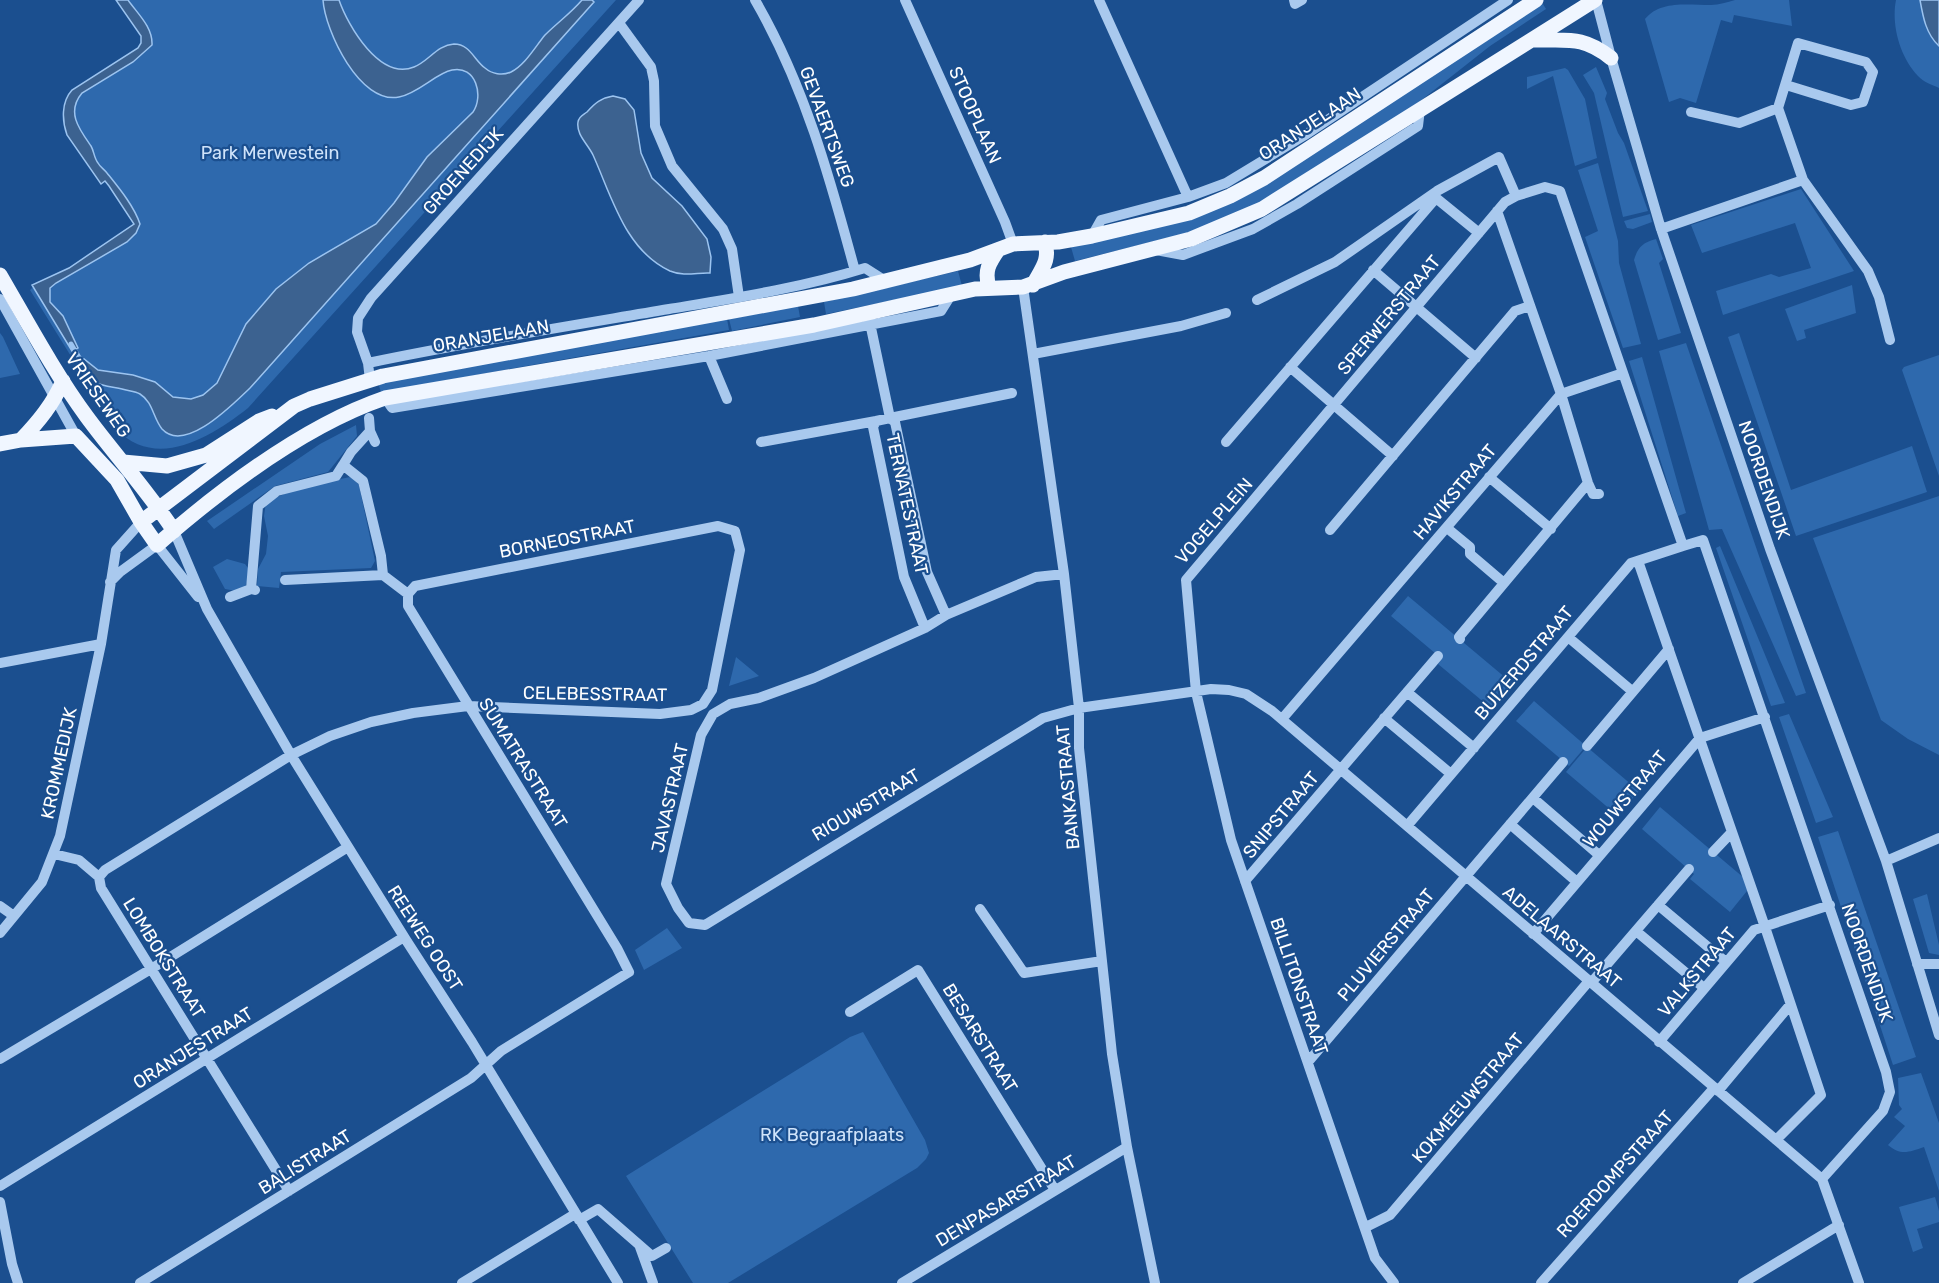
<svg xmlns="http://www.w3.org/2000/svg" width="1939" height="1283" font-family="Rubik,sans-serif">
  <rect width="100%" height="100%" fill="#1b4f8f"/>
  <!-- green -->
  <path fill="#2e69ad" d="M116 0H616L248 408C211 437 157 471 116 429L30 290 33 287 32 285 69 268 134 224 109 186 105 181 101 184 67 135C62 121 61 102 72 90L138 48 141 43V36Z
    M1735 0H1789L1792 26 1734 15 1732 23 1721 20 1696 103 1680 98 1669 102 1645 19C1660 0 1688 5 1711 5 1719 5 1727 2 1735 0Z
    M1896 0H1920C1923 17 1926 34 1939 46V88C1933 85 1923 82 1918 76 1900 57 1891 25 1896 0Z
    M1543 4 1546 9 1490 46 1419 102 1280 192 1225 219 1183 234 1075 261 1071 247 1189 218 1373 114Z
    M1596 67 1607 93 1605 99 1618 133 1624 143 1648 211 1623 217 1594 93 1583 75Z
    M1565 68 1568 70 1585 99 1597 158 1575 166 1553 76 1527 89V77Z
    M1598 163 1618 241 1619 263 1641 344 1623 348 1585 237 1598 231 1578 170Z
    M1801 189 1854 271 1723 315 1716 291 1771 274 1779 277 1811 268 1795 223 1702 253 1691 225Z
    M1650 214 1652 222 1633 229 1627 228 1624 221Z
    M1656 239 1663 259 1659 263 1681 333 1658 340 1634 260C1638 247 1642 243 1656 239Z
    M958 271 962 286 826 314 824 302Z
    M1852 285 1856 313 1804 330 1806 338 1797 341 1785 309Z
    M798 306 800 317 732 331 729 319Z
    M727 319 729 330 381 392 378 383Z
    M0 333 3 337 20 374 0 378Z
    M1739 333 1791 490 1912 446 1927 492 1796 536 1728 337Z
    M1686 343 1806 693 1796 696 1722 529 1709 530 1659 351Z
    M1939 355V476L1902 370 1904 367Z
    M1642 357 1686 513 1678 516 1629 361Z
    M356 425 357 436 328 472 275 486 214 529 207 521 320 444Z
    M350 477 354 479 359 485 375 561 371 568 281 572 279 588 257 586 258 569 266 554 268 536 264 516 266 502 298 488Z
    M1939 496V755L1908 739 1881 720 1813 538Z
    M1720 546 1785 703 1771 706 1716 548Z
    M227 559 245 564 251 572 245 587 236 591 225 589 213 567Z
    M1408 596 1513 684 1492 709 1438 664 1442 659 1391 616Z
    M736 657 759 676 729 686Z
    M1534 701 1586 746 1569 766 1516 721Z
    M1789 714 1833 817 1816 823 1779 717Z
    M1587 747 1639 791 1618 816 1566 772Z
    M1660 807 1750 883 1751 886 1730 912 1690 879 1694 874 1642 829Z
    M1838 831 1916 1057 1893 1065 1818 837Z
    M1927 894 1939 945V955L1929 953 1913 899Z
    M667 928 682 948 644 970 635 950Z
    M863 1032 925 1140 929 1153 926 1159 917 1168 728 1283H693L626 1176 850 1037Z
    M1921 1073 1939 1123V1191L1924 1147C1909 1152 1901 1156 1888 1145L1905 1126 1894 1117 1902 1109 1899 1105 1898 1078Z
    M1935 1197 1939 1211V1222L1917 1229 1923 1248 1913 1252 1899 1207Z"/>
  <!-- water -->
  <path fill="#3c6290" stroke="#9cc4f0" stroke-width="1.5" d="M116 0H128C137 13 153 27 152 45L133 62 82 93C66 112 79 129 91 146 94 151 94 158 98 163 100 167 104 169 107 173 119 188 134 206 140 224L136 233 127 242 56 283 50 288V302L63 316 78 348 72 351 32 285 69 268 134 224 109 186 105 181 101 184 67 135C62 121 61 102 72 90L138 48 141 43V36Z
    M323 0H339C348 26 380 81 414 67 429 61 437 45 454 44 470 44 474 60 485 68 492 74 502 76 511 72 525 65 535 47 545 35 557 23 571 13 582 0H592L594 2 250 388C233 404 185 454 162 429 153 418 153 402 140 394 135 391 128 391 122 389 96 384 93 386 78 362L84 359 98 370 133 375 155 382 173 397 191 399 203 395 217 383 246 324 276 289 309 263 376 224 394 203 427 157 473 112C484 96 476 65 452 70 436 73 419 93 399 97 360 105 325 31 323 0Z
    M1920 0H1939V46C1926 34 1923 17 1920 0Z
    M613 96 625 99 634 110 641 153 652 178 682 206 707 239 711 257 710 273C699 272 684 277 670 271 625 250 612 197 593 155 588 144 576 135 578 122 579 116 583 115 587 112 595 103 601 98 613 96Z"/>
  <g fill="none" stroke-linecap="round" stroke-linejoin="round">
    <!-- stream -->
    <path stroke="#9cc4f0" stroke-width="5" d="M71 344 81 361"/>
    <!-- minor -->
    <path stroke="#a9c9ee" stroke-width="10" d="M755 0C804 84 830 178 855 271
      M905 0 1005 222 1013 244
      M1099 0 1188 197
      M1294 0 1295 4 1302 0
      M1596 0 1612 61 1661 229 1770 549 1886 861 1939 1035
      M619 23 651 67 654 81 655 126 672 166 723 229 732 249 739 297
      M1786 85 1851 105 1863 102 1873 72 1866 62 1798 43 1778 108 1803 180 1868 271 1879 297 1890 340
      M1691 112 1739 123 1778 108
      M1497 211 1561 394 1588 483 1593 494H1599
      M1661 229 1803 180
      M1092 236 1101 220 1188 197 1226 183 1305 135 1508 0
      M1156 250 1183 255 1253 229 1297 204 1418 126 1420 109
      M1373 270 1476 358
      M1023 287 1064 574 1079 708V748L1112 1054 1127 1147 1155 1283
      M0 299 76 436
      M1257 300 1335 262 1437 191 1499 157 1516 196
      M870 323 890 418 1012 393
      M1033 354 1181 326 1226 313
      M709 356 727 399
      M368 363C468 342 569 326 669 309 735 298 801 288 865 268L887 282
      M1290 367 1393 456
      M370 380 368 363 357 332 358 318 371 298 639 0
      M385 398 392 408 709 356 941 311 951 295
      M369 418 370 431 351 452 343 465 363 481 381 556 383 575
      M370 431 375 442
      M761 442 876 421
      M1226 442 1436 198 1479 233
      M1489 477 1551 529
      M1447 528 1470 547V554L1504 583
      M1330 530 1515 311 1530 306
      M174 531 207 609 291 755 406 940 472 1042 618 1283
      M1638 561 1765 927 1821 1095 1776 1140
      M1064 574 1036 577 946 615 925 628 814 678 759 698 730 704 713 714 701 735 666 884 678 908 689 923 705 925 1043 718 1079 708 1211 689 1229 690 1246 694 1272 711 1822 1179
      M285 580 383 575 408 594
      M110 582 120 572 157 545 198 597
      M251 589 258 506 277 491 336 476 343 465
      M230 597 251 589 255 590
      M925 628 904 577 873 427 876 421 890 418 895 422 927 572 946 615
      M1568 637 1632 691
      M1460 639 1459 637 1588 483
      M0 663 101 644
      M1407 692 1474 748
      M1384 718 1451 774
      M1282 719 1561 394 1623 373
      M1587 746 1669 649
      M1533 798 1599 855
      M1510 824 1577 882
      M1407 826 1631 563 1683 546
      M1713 852 1732 832
      M54 854 79 860 99 877 101 888 289 1191
      M1886 861 1939 838
      M99 877 105 870 291 755 330 736 371 722 413 713 468 706 660 714 691 710 703 704 712 690 740 550 735 531 718 526 415 586 408 594
      M1245 881 1438 656
      M1658 905 1726 962
      M0 906 14 916
      M980 909 1024 973 1102 961
      M1636 931 1704 988
      M0 933 42 882 60 836 101 644 116 550 141 522
      M1533 934 1700 738 1765 717
      M1917 964H1939
      M1591 983 1689 869
      M850 1012 918 970 1055 1190
      M1659 1042 1754 930 1830 905
      M0 1059 151 969 348 847
      M1308 1062 1563 762
      M1718 1091 1790 1005
      M1822 1179 1859 1283
      M0 1186 404 937
      M0 1202 12 1264 18 1283
      M579 1220 598 1209 652 1256 666 1248
      M1366 1227 1390 1215 1589 981
      M640 1247 653 1283
      M140 1283 471 1078 501 1051 629 972 617 948 408 606V594
      M462 1283 575 1214
      M902 1283 1127 1147
      M1394 1283 1375 1258 1231 840 1196 692 1186 580 1505 202 1516 196 1545 187 1560 191 1683 546 1703 540 1886 1072 1890 1092 1883 1111 1822 1179
      M1541 1283 1714 1088
      M1743 1283 1839 1225"/>
    <!-- major -->
    <path stroke="#f0f6ff" stroke-width="15" d="M1533 40C1567 41 1582 35 1611 58
      M0 275C28 323 54 372 87 417 115 455 148 491 174 531
      M1033 285C1042 268 1050 261 1045 242
      M989 287C984 271 989 263 998 250
      M21 440C39 421 53 404 63 381
      M0 444 21 440 76 436 117 480 141 522 157 545C220 490 306 425 385 398L814 325 975 289 1023 287 1064 272 1191 239 1262 209 1595 0
      M123 462 167 466 206 455 259 421 272 416
      M141 522 294 406 310 399 383 376 853 289 970 260 1013 244 1058 242 1092 236 1189 213 1230 196 1264 178 1536 0"/>
  </g>
  <g text-anchor="middle" dominant-baseline="central" stroke-width="4.5" stroke-linejoin="round" paint-order="stroke">
    <!-- street labels -->
    <g font-size="18" fill="#fff" stroke="#1b4f8f">
      <text transform="translate(975 115) rotate(66)">STOOPLAAN</text>
      <text transform="translate(1310 124) rotate(-33)">ORANJELAAN</text>
      <text transform="translate(827 127) rotate(70)">GEVAERTSWEG</text>
      <text transform="translate(463 171) rotate(-48)">GROENEDIJK</text>
      <text transform="translate(1389 315) rotate(-50)">SPERWERSTRAAT</text>
      <text transform="translate(491 336) rotate(-10)">ORANJELAAN</text>
      <text transform="translate(98 395) rotate(55)">VRIESEWEG</text>
      <text transform="translate(1764 480) rotate(71)">NOORDENDIJK</text>
      <text transform="translate(1455 492) rotate(-50)">HAVIKSTRAAT</text>
      <text transform="translate(907 504) rotate(78)">TERNATESTRAAT</text>
      <text transform="translate(1214 521) rotate(-49)">VOGELPLEIN</text>
      <text transform="translate(567 539) rotate(-11)">BORNEOSTRAAT</text>
      <text transform="translate(1524 663) rotate(-50)">BUIZERDSTRAAT</text>
      <text transform="translate(595 694) rotate(1)">CELEBESSTRAAT</text>
      <text transform="translate(59 763) rotate(-78)">KROMMEDIJK</text>
      <text transform="translate(523 763) rotate(58)">SUMATRASTRAAT</text>
      <text transform="translate(1068 787) rotate(-95)">BANKASTRAAT</text>
      <text transform="translate(670 798) rotate(-77)">JAVASTRAAT</text>
      <text transform="translate(1625 799) rotate(-50)">WOUWSTRAAT</text>
      <text transform="translate(866 805) rotate(-31)">RIOUWSTRAAT</text>
      <text transform="translate(1281 815) rotate(-50)">SNIPSTRAAT</text>
      <text transform="translate(1562 937) rotate(40)">ADELAARSTRAAT</text>
      <text transform="translate(425 938) rotate(57)">REEWEG OOST</text>
      <text transform="translate(1386 945) rotate(-50)">PLUVIERSTRAAT</text>
      <text transform="translate(164 958) rotate(58)">LOMBOKSTRAAT</text>
      <text transform="translate(1867 963) rotate(71)">NOORDENDIJK</text>
      <text transform="translate(1697 972) rotate(-50)">VALKSTRAAT</text>
      <text transform="translate(1299 986) rotate(71)">BILLITONSTRAAT</text>
      <text transform="translate(980 1038) rotate(58)">BESARSTRAAT</text>
      <text transform="translate(193 1048) rotate(-32)">ORANJESTRAAT</text>
      <text transform="translate(1468 1098) rotate(-50)">KOKMEEUWSTRAAT</text>
      <text transform="translate(305 1162) rotate(-32)">BALISTRAAT</text>
      <text transform="translate(1615 1174) rotate(-48)">ROERDOMPSTRAAT</text>
      <text transform="translate(1006 1201) rotate(-31)">DENPASARSTRAAT</text>
    </g>
    <!-- park labels -->
    <g font-size="18" fill="#cfe3fa" stroke="#1b4f8f">
      <text x="270" y="153">Park Merwestein</text>
      <text x="832" y="1135">RK Begraafplaats</text>
    </g>
  </g>
</svg>
